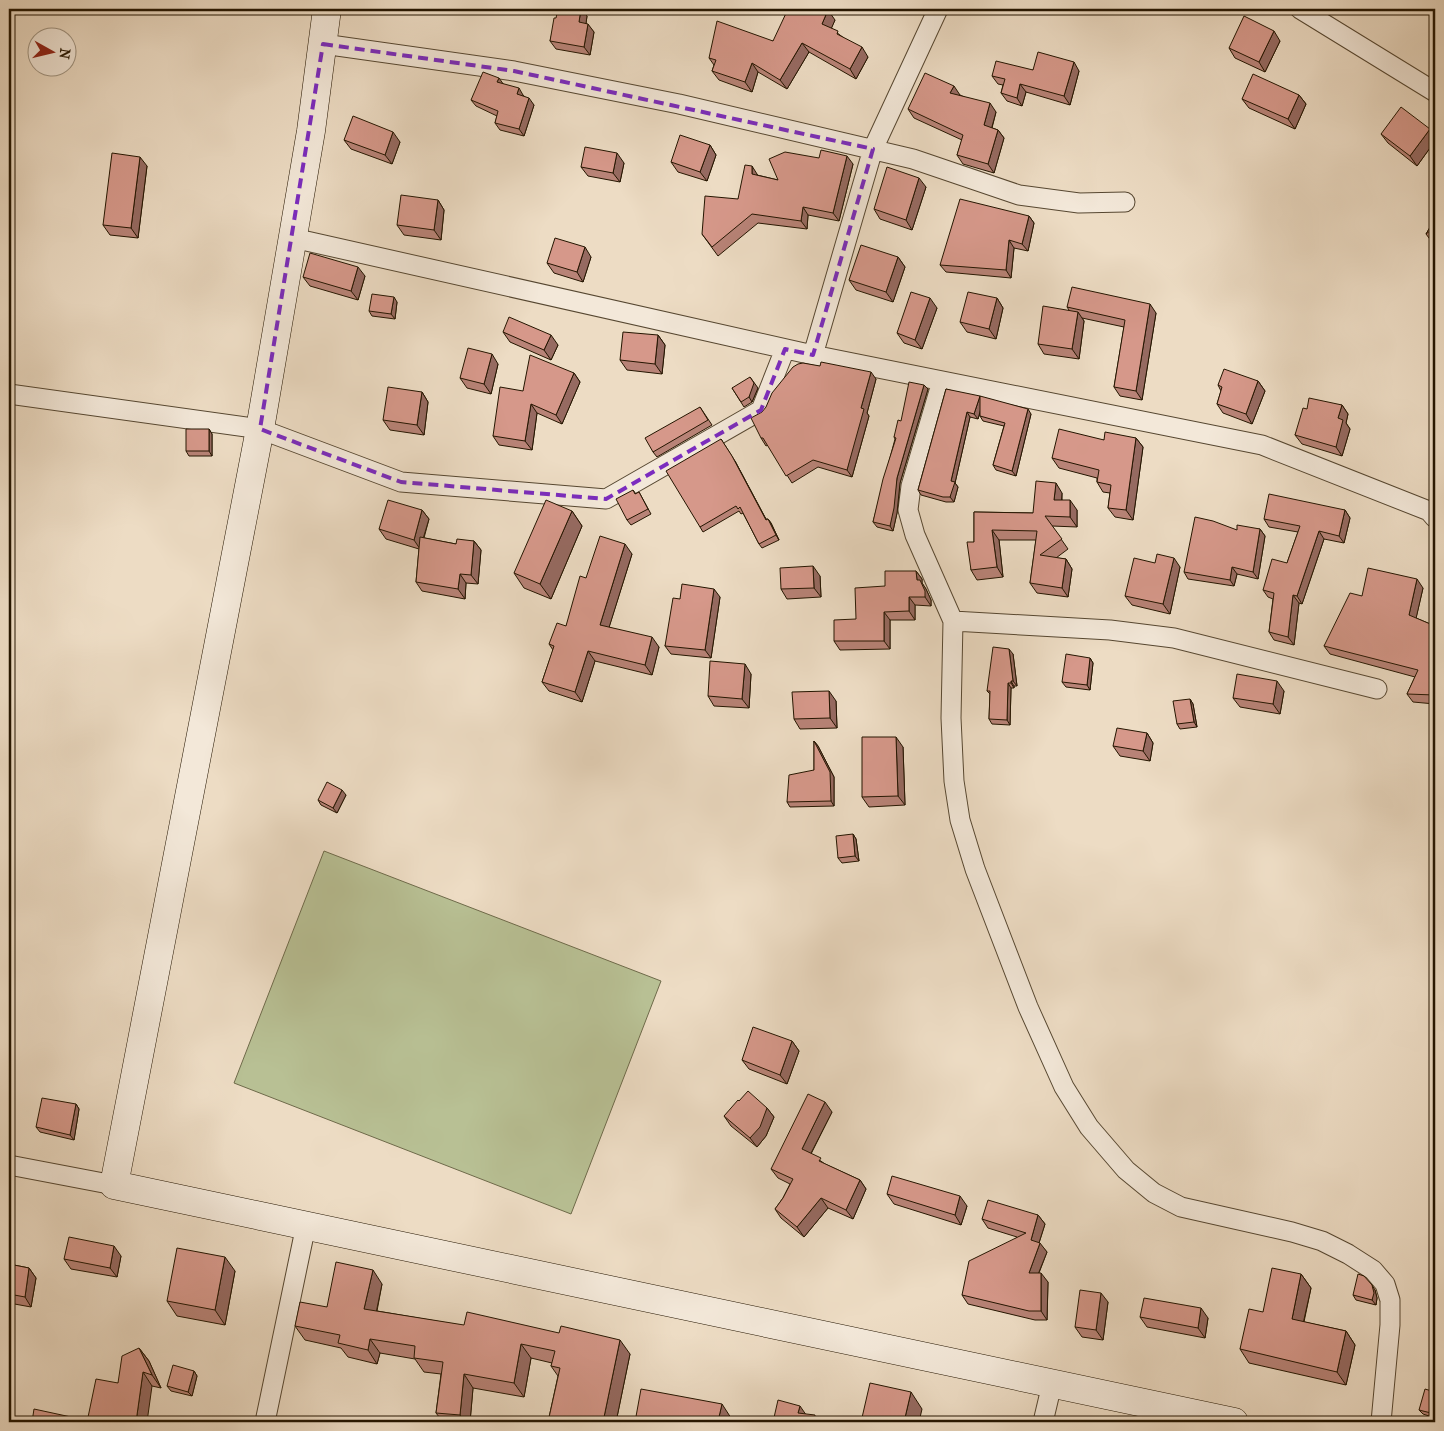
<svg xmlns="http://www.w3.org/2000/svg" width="1444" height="1431" font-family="'IM FELL French Canon',serif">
  <rect width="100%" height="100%" fill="#eddcc4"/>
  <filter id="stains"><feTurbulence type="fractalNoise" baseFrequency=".004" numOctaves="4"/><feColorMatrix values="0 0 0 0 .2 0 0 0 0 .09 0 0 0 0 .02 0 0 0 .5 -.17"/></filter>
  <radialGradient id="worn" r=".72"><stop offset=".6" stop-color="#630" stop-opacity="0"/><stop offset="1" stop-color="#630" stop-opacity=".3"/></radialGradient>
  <!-- garden -->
  <path fill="#b8c094" stroke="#6e6a4a" d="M324 851 661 981 571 1214 234 1083Z"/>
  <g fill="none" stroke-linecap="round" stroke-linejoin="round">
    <!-- street casing -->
    <g stroke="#564731" stroke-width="21">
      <path id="street" d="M1300 9 1435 92
        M323 44 514 71 679 104 913 159 1019 195 1079 203 1125 202
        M293 238 813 355 1262 445 1429 511 1435 518
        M813 355 873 149 938 9
        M942 381 911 486 908 510 915 535 953 621 951 718 954 781 960 820 975 869 1028 1007 1064 1087 1089 1127 1126 1170 1154 1193 1181 1207 1292 1232 1322 1241 1348 1254 1373 1270 1385 1284 1390 1300V1325L1381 1422
        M9 394 260 429 401 482 606 499 761 410 785 349
        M953 621 1110 630 1174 638 1377 689
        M9 1165 114 1185
        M265 1422 306 1225
        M1043 1422 1052 1384"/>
    </g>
    <!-- secondary casing -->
    <g stroke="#241500" stroke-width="29">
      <path id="secondary" d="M327 9 311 131 260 429 114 1185 1234 1422"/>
    </g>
    <!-- street -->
    <use href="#street" stroke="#f3e8d9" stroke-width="19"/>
    <!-- secondary -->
    <use href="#secondary" stroke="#f3e8d9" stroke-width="28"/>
  </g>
  <!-- wall -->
  <path fill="#b88377" stroke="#241500" d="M587 16 586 23 594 32 590 55 556 49 550 41 556 18Z
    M835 20 831 28 868 57 856 79 809 52 787 89 758 72 752 92 719 80 712 71 714 65 709 58 773 41Z
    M1280 41 1265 72 1235 58 1229 48Z
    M1033 70 1079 71 1070 105 1026 92 1022 106 1007 101 1001 93 1003 85 998 84 992 76Z
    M503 84 523 95 534 105 524 136 500 130 495 123 497 116 476 106 471 100Z
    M960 95 996 112 992 128 998 130 1004 138 994 173 963 164 957 155 962 140 914 118 908 109Z
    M1299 95 1306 104 1295 129 1249 108 1242 99Z
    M1430 129 1435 137V141L1417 166 1388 143 1381 134Z
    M344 140 400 142 392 164 351 149Z
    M710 145 716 155 707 181 678 172 671 162Z
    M624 163 620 182 588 176 581 167Z
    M853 164 839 221 808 215 807 229 758 223 718 256 702 234 738 199 757 174V175L778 180Z
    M147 166 138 238 110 235 103 225Z
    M926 187 912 230 880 219 874 209Z
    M438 200 444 210 441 240 404 235 397 225Z
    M1029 216 1034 223 1028 251 1014 248 1011 278 946 272 940 265Z
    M1435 219V239L1432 242 1426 234Z
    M591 257 583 282 554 273 547 263Z
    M898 257 905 267 893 302 856 290 849 280Z
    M365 276 358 300 310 286 303 277Z
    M997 298 1003 308 996 339 967 332 960 322Z
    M397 302 395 319 372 316 369 311Z
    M1067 307 1156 313 1142 400 1120 396 1114 387 1124 327 1082 318 1084 321 1079 359 1044 354 1038 344 1069 310Z
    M937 308 922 349 904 343 897 333Z
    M1435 308V331H1434L1430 326Z
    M503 332 558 345 551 360 510 342Z
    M658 335 665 345 662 374 627 370 620 360Z
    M498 364 491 394 467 388 460 378Z
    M574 373 580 382 562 424 537 413 532 450 499 445 493 436 523 391Z
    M876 379 867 413 869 416 852 477 818 467 792 483 768 445 766 446 761 438Z
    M1258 381 1265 391 1252 424 1223 413 1217 404 1221 391 1218 385Z
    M732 388H758L752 402 744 407Z
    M928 389 900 483 897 513 893 531 877 527 873 522 895 439 894 437Z
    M946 389 1031 414 1016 476 996 470 993 465 1004 426 983 421 980 416V413L978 419 970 417 955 483 958 487 954 502H946L921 495 918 490Z
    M422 392 428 402 424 435 390 430 383 420Z
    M1342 405 1348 414 1346 423 1350 429 1342 456 1302 444 1295 435 1307 409Z
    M700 407 712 425 657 457 653 452Z
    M209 429 212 434V456H189L186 451Z
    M1136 438 1143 447 1133 520 1115 517 1108 508 1110 493 1103 492 1097 482V478L1059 468 1052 458 1104 440Z
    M735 461 766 519H768L771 523 779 540 762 548 759 544 743 513 741 514 739 511 703 532 700 527Z
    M633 490 636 494 639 492 651 514 631 525 627 520Z
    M1062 493V500L1077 510V527L1052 526 1068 549 1056 558 1066 559 1072 569 1068 597 1037 593 1030 583 1036 540H999L1003 577 977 580 971 570 974 542V512L1033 513Z
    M422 510 429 519 424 538 456 544 474 541 481 550 478 584 466 583 465 599 422 591 416 582 419 549 386 539 379 529Z
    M1345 510 1350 518 1344 543 1324 539 1302 604 1299 603 1294 645 1274 640 1269 632 1273 599 1268 597 1263 590 1287 563 1298 532 1269 527 1264 519Z
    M572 511 582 526 551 599 524 588 514 573Z
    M1260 529 1265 536 1258 579 1237 574 1234 586 1188 579 1184 572 1237 530Z
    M632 554 609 627 659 647 652 675 595 661 582 702 549 691 542 682 553 650 549 644 566 626 586 578Z
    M1180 567 1170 614 1132 605 1125 596Z
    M916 571 922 579V583L926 589 931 600V606L915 605V620H890V649L840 650 834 641 856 619 885 586Z
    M820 576 821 597 787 599 781 589Z
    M1423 588 1416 618 1435 626V704L1413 702 1407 694 1415 677 1330 654 1324 646 1362 596Z
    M720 597 711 658 671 654 665 646 680 599Z
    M1013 654 1017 686H1014V688H1011L1010 725 992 724 989 719 990 694 987 691Z
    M1090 658 1093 663 1090 690 1066 687 1062 682Z
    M751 674 749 708 714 706 708 696Z
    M1284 691 1280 714 1240 707 1233 698Z
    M1190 699 1193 704 1197 727 1180 729 1177 724Z
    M836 701 837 728 800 729 794 719Z
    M1147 733 1153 743 1150 761 1120 756 1113 746Z
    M814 741 818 746 834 777V806L790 807 787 802 814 770Z
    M903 747 905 805 869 807 862 797Z
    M346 795 337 813 321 805 318 800Z
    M853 834 856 839 859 861 842 863 838 858Z
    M792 1041 799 1051 787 1084 749 1069 742 1060Z
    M739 1101 767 1108 774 1117 766 1136 757 1147 731 1126 724 1116Z
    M76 1104 79 1109 74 1140 40 1132 36 1127Z
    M832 1112 811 1154 825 1164 860 1180 866 1189 853 1219 828 1208 804 1237 781 1218 775 1209 783 1198 790 1184 778 1178 771 1169Z
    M887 1194 967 1206 961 1225 894 1204Z
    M1038 1215 1045 1224 1039 1243 1047 1252 1039 1273 1048 1282 1047 1320H1035L968 1304 962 1295 1017 1237 988 1228 982 1219Z
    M121 1256 117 1277 71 1269 64 1259Z
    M9 1264 29 1268 36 1278 31 1307 9 1303Z
    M235 1271 225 1325 177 1316 167 1301Z
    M1301 1274 1311 1288 1304 1322 1346 1331 1355 1345 1346 1385 1249 1363 1240 1349 1263 1312Z
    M382 1284 377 1311 630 1354 616 1422H548L558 1376 551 1366 552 1363 531 1358 524 1397 473 1388 470 1422H443L436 1413 441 1374 424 1372 415 1359 380 1353 377 1364 348 1357 341 1348 305 1340 295 1326 327 1307Z
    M1375 1290 1377 1298 1376 1305 1356 1300 1353 1295Z
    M1108 1302 1103 1340 1082 1337 1075 1327Z
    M1140 1317 1208 1318 1205 1338 1147 1327Z
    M139 1348 149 1361 161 1388 152 1386 118 1383Z
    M194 1371 197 1376 192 1396 171 1391 167 1386Z
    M1435 1392V1418L1423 1414 1419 1410Z"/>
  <!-- shaded-wall -->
  <path fill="#966a61" stroke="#241500" d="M581 9H582L587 16 585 31 579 22Z
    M828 10 835 20 829 34 822 24Z
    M588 24 594 32 590 55 584 47Z
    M1274 31 1280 41 1265 72 1259 62Z
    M802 43 809 52 787 89 780 80Z
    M862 47 868 57 856 79 850 69Z
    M1074 62 1079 71 1070 105 1064 96Z
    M752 63 758 72 752 92 745 82Z
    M499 78 504 85 497 82Z
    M1020 84 1026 92 1022 106 1017 98Z
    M954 86 960 95 957 102 950 93Z
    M519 88 523 95 522 100 517 94Z
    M1299 95 1306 104 1295 129 1288 119Z
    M529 98 534 105 524 136 519 129Z
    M990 103 996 112 990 134 984 125Z
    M1430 129 1435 137V141L1417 166 1410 156Z
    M998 130 1004 138 994 173 988 164Z
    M393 132 400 142 392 164 385 155Z
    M710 145 716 155 707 181 700 172Z
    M617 153 624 163 620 182 613 173Z
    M847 156 853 164 839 221 833 213Z
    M140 157 147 166 138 238 131 228Z
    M752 166 757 174 758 182 752 174Z
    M919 178 926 187 912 230 906 220Z
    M438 200 444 210 441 240 434 230Z
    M803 207 808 215 807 229 801 221Z
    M1029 216 1034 223 1028 251 1022 244Z
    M1009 240 1014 248 1011 278 1006 270Z
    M585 247 591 257 583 282 577 272Z
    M898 257 905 267 893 302 886 292Z
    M358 267 365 276 358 300 351 291Z
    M394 297 397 302 395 319 391 314Z
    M930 298 937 308 922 349 915 340Z
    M997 298 1003 308 996 339 989 329Z
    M1150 304 1156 313 1142 400 1136 391Z
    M1078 312 1084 321 1079 359 1072 349Z
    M551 335 558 345 551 360 544 350Z
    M658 335 665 345 662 374 655 364Z
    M492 354 498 364 491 394 484 384Z
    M871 372 876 379 867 413 869 416 852 477 847 470 861 408Z
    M574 373 580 382 562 424 556 415Z
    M750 377 758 388 752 402 749 397Z
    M1258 381 1265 391 1252 424 1246 414Z
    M924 385 928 389 900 483 897 513 893 531 890 526 897 478Z
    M422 392 428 402 424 435 417 425Z
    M980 396 983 401 978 419 974 414Z
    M531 404 537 413 532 450 525 441Z
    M1342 405 1348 414 1346 423 1350 429 1342 456 1336 447 1338 418Z
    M1028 409 1031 414 1016 476 1012 471Z
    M967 412 970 417 955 483 958 487 954 502 950 497 951 481Z
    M209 429 212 434V456L209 451Z
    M1136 438 1143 447 1133 520 1126 510Z
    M721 439 735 461 769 525 766 520Z
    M1056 483 1062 493 1061 509 1054 500Z
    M1070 500 1077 510V527L1070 517Z
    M422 510 429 519 420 549 414 540Z
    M1345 510 1350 518 1344 543 1339 536Z
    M572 511 582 526 551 599 540 584Z
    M768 519 771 523 779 540 776 535Z
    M1260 529 1265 536 1258 579 1253 572Z
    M992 530 999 540 1003 577 997 567Z
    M1319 531 1324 539 1302 604 1297 596Z
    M474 541 481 550 478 584 471 575Z
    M625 544 632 554 607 634 600 625Z
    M1174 558 1180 567 1170 614 1163 604Z
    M1066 559 1072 569 1068 597 1062 588Z
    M813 566 820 576 821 597 814 588Z
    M1232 567 1237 574 1234 586 1230 580Z
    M916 571 922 579V583L926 589 931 600V606L925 597 917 580Z
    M460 574 466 583 465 599 458 589Z
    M1417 579 1423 588 1415 623 1409 615Z
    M714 589 720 597 711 658 705 650Z
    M1293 595 1299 603 1294 645 1288 637Z
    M909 597 915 605V620L909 611Z
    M884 612 890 620V649L884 641Z
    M652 637 659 647 652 675 645 665Z
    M1009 649 1013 654 1017 686 1013 681Z
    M588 651 595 661 582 702 575 692Z
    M1090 658 1093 663 1090 690 1087 685Z
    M745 664 751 674 749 708 742 699Z
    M1011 681 1014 686V688L1011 683Z
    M1277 681 1284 691 1280 714 1273 704Z
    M1008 683 1011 688 1010 725 1007 720Z
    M829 691 836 701 837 728 830 718Z
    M1190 699 1193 704 1197 727 1194 722Z
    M1147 733 1153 743 1150 761 1143 751Z
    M896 737 903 747 905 805 898 796Z
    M814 741 818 746 834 777V806L831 801Z
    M342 790 346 795 337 813 333 808Z
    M853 834 856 839 859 861 855 856Z
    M792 1041 799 1051 787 1084 780 1075Z
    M825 1102 832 1112 808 1159 802 1149Z
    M76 1104 79 1109 74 1140 70 1135Z
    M767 1108 774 1117 766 1136 757 1147 750 1138Z
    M860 1180 866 1189 853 1219 846 1210Z
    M960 1196 967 1206 961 1225 955 1215Z
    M821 1198 828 1208 804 1237 797 1227Z
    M1038 1215 1045 1224 1037 1249 1031 1240Z
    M1040 1243 1047 1252 1035 1282 1029 1273Z
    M114 1246 121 1256 117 1277 110 1268Z
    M225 1257 235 1271 225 1325 215 1310Z
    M29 1268 36 1278 31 1307 25 1297Z
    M373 1270 382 1284 374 1323 364 1309Z
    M1041 1273 1048 1282 1047 1320 1041 1311Z
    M1301 1274 1311 1288 1301 1333 1292 1319Z
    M1372 1285 1375 1290 1377 1298 1376 1305 1372 1300Z
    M1101 1293 1108 1302 1103 1340 1096 1330Z
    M1201 1308 1208 1318 1205 1338 1198 1328Z
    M1346 1331 1355 1345 1346 1385 1337 1372Z
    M370 1339 380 1353 377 1364 368 1350Z
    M620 1340 630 1354 616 1422H603Z
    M521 1344 531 1358 524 1397 514 1383Z
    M139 1348 149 1361 161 1388 152 1375Z
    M194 1371 197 1376 192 1396 188 1392Z
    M143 1372 152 1386 147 1422H136Z
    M464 1374 473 1388 470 1422H465L460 1415Z
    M911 1392 922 1409 919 1422H904Z
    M722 1404 733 1421 719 1417Z
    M800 1406 811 1422 798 1413Z
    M71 1417 75 1422H70Z"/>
  <!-- building -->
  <path fill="#d6988a" stroke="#241500" d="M558 9H581L579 22 588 24 584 47 550 41 554 18H556Z
    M788 9H825L828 10 822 24 838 31 837 34 862 47 850 69 802 43 780 80 752 63 745 82 712 71 716 60 709 58 717 21 773 41Z
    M1244 16 1274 31 1259 62 1229 48Z
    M1038 52 1074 62 1064 96 1020 84 1017 98 1001 93 1005 79 992 76 996 61 1033 70Z
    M483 72 499 78 497 82 519 88 517 94 529 98 519 129 495 123 498 111 471 100Z
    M925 73 954 86 950 93 990 103 984 125 998 130 988 164 957 155 963 135 908 109Z
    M1253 74 1299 95 1288 119 1242 99Z
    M1401 107 1430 129 1410 156 1381 134Z
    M353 116 393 132 385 155 344 140Z
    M680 135 710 145 700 172 671 162Z
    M585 147 617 153 613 173 581 167Z
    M821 150 847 156 833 213 803 207 801 221 752 214 712 247 702 234 705 196 738 199 745 165 752 166V174L778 180 769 159 785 152 819 158Z
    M112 153 140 157 131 228 103 225Z
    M887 167 919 178 906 220 874 209Z
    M401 195 438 200 434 230 397 225Z
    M960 199 1029 216 1022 244 1009 240 1006 270 940 265Z
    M1435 219V227L1426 234Z
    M555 238 585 247 577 272 547 263Z
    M861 245 898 257 886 292 849 280Z
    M310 253 358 267 351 291 303 277Z
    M1072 287 1150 304 1136 391 1114 387 1125 320 1067 307Z
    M911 292 930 298 915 340 897 333Z
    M968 292 997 298 989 329 960 322Z
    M372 294 394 297 391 314 369 311Z
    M1043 306 1078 312 1072 349 1038 344Z
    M1434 307 1435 308V327L1430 326Z
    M509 317 551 335 544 350 503 332Z
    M623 332 658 335 655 364 620 360Z
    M468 348 492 354 484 384 460 378Z
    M530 355 574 373 556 415 531 404 525 441 493 436 500 387 523 391Z
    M821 362 871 372 861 408 864 409 847 470 813 460 786 476 763 438H761L751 418 762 412 766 407 772 393 793 367 798 364 803 363 820 366Z
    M1224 369 1258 381 1246 414 1217 404 1222 387 1218 385Z
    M750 377 754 383 749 397 741 402 732 388Z
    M909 382 924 385 897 478 894 508 890 526 873 522 883 479 896 438 894 437 898 420 901 421Z
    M388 387 422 392 417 425 383 420Z
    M946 389 980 396 974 414 967 412 951 481 955 482 950 497H943L918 490Z
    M980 396 1028 409 1012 471 993 465 1005 423 980 416Z
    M1309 398 1342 405 1338 418 1343 420 1336 447 1295 435 1303 408 1307 409Z
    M700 407 708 420 653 452 645 438Z
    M186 429H209V451H186Z
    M1059 429 1104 440 1105 432 1136 438 1126 510 1108 508 1111 485 1097 482 1099 470 1052 458Z
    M721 439 732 456 766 520 768 519 776 535 759 544 740 507 738 509 736 506 700 527 666 471Z
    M1036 481 1056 483 1054 500H1070V517L1045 516 1062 539 1040 555 1066 559 1062 588 1030 583 1037 531 992 530 997 567 971 570 967 542H974V512L1033 513Z
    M633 490 635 494 639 492 648 509 627 520 616 499Z
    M1269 494 1345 510 1339 536 1319 531 1297 596 1293 595 1288 637 1269 632 1274 593 1263 590 1272 559 1287 563 1300 526 1264 519Z
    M388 500 422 510 414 540 379 529Z
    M546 500 572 511 540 584 514 573Z
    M1195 517 1213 521 1237 530V525L1260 529 1253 572 1232 567 1230 580 1184 572Z
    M600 536 625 544 600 625 652 637 645 665 588 651 575 692 542 682 554 646 549 644 557 623 566 626 580 576 586 578Z
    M420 537 456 544 457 539 474 541 471 575 460 574 458 589 416 582Z
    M1157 554 1174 558 1163 604 1125 596 1134 558 1155 563Z
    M813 566 814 588 781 589 780 568Z
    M1368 568 1417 579 1409 615 1435 626V695L1407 694 1418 670 1324 646 1350 593 1362 596Z
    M885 571H916L917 580H920L925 591V597H909V611L884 612V641H834V620L856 619 855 588 885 586Z
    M682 584 714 589 705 650 665 646 673 598 680 599Z
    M993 647 1009 649 1013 681H1011V683H1008L1007 720 989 719 990 691H987Z
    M1066 654 1090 658 1087 685 1062 682Z
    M710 661 745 664 742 699 708 696Z
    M1237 674 1277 681 1273 704 1233 698Z
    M829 691 830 718 794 719 792 692Z
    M1190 699 1194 722 1177 724 1173 701Z
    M1117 728 1147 733 1143 751 1113 746Z
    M862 737H896L898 796 862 797Z
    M814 741 830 772 831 801 787 802 789 775 814 770Z
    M327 782 342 790 333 808 318 800Z
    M853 834 855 856 838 858 836 836Z
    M753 1027 792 1041 780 1075 742 1060Z
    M748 1091 767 1108 760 1127 750 1138 724 1116 738 1100 739 1101Z
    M808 1094 825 1102 802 1149 821 1158 819 1161 860 1180 846 1210 821 1198 797 1227 775 1209 783 1198 793 1179 771 1169Z
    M42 1098 76 1104 70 1135 36 1127Z
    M892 1176 960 1196 955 1215 887 1194Z
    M988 1200 1038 1215 1031 1240 1040 1243 1029 1273H1041V1311H1029L962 1295 969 1261 1026 1233 982 1219Z
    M69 1237 114 1246 110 1268 64 1259Z
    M177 1248 225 1257 215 1310 167 1301Z
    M336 1262 373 1270 364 1309 464 1325 467 1312 559 1333 561 1326 620 1340 603 1422H548L560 1368 551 1366 555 1351 521 1344 514 1383 464 1374 460 1415 436 1413 443 1362 414 1358 415 1346 370 1339 368 1350 338 1343 340 1335 295 1326 300 1302 327 1307Z
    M9 1264 29 1268 25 1297 9 1294Z
    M1272 1268 1301 1274 1292 1319 1346 1331 1337 1372 1240 1349 1249 1309 1263 1312Z
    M1358 1274 1364 1276 1372 1285 1374 1293 1372 1300 1353 1295Z
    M1080 1290 1101 1293 1096 1330 1075 1327Z
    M1144 1298 1201 1308 1198 1328 1140 1317Z
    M139 1348 152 1375 143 1372 136 1422H87L96 1379 118 1383 122 1356Z
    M173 1365 194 1371 188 1392 167 1386Z
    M870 1383 911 1392 904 1422H861Z
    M641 1389 722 1404 719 1417 740 1422H635Z
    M1425 1389 1435 1392V1414L1419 1410Z
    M778 1400 800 1406 798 1413 815 1415V1417L843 1422H773Z
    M34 1409 71 1417 70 1422H32Z
    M294 1419 310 1422H293Z"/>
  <!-- marked area -->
  <path fill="none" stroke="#7b2cbf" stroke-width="4" stroke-dasharray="10 6" stroke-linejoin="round" d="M323 44 514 71 873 149 813 355 785 349 761 410 606 499 401 482 260 429Z"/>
  <!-- margin -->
  <rect width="1444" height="1431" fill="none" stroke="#eddcc4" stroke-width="30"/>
  <rect x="10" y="10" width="1424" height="1411" fill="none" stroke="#241500" stroke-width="2.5"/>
  <rect x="15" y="15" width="1414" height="1401" fill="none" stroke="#241500"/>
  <!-- north arrow -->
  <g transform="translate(52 52) rotate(98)"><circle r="24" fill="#f3e8d9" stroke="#a09482"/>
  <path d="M0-4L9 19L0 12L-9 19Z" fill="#8f2418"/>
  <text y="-8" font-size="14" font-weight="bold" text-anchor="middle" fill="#241500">N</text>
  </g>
  <rect width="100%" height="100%" filter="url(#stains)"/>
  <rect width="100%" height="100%" fill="url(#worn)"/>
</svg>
